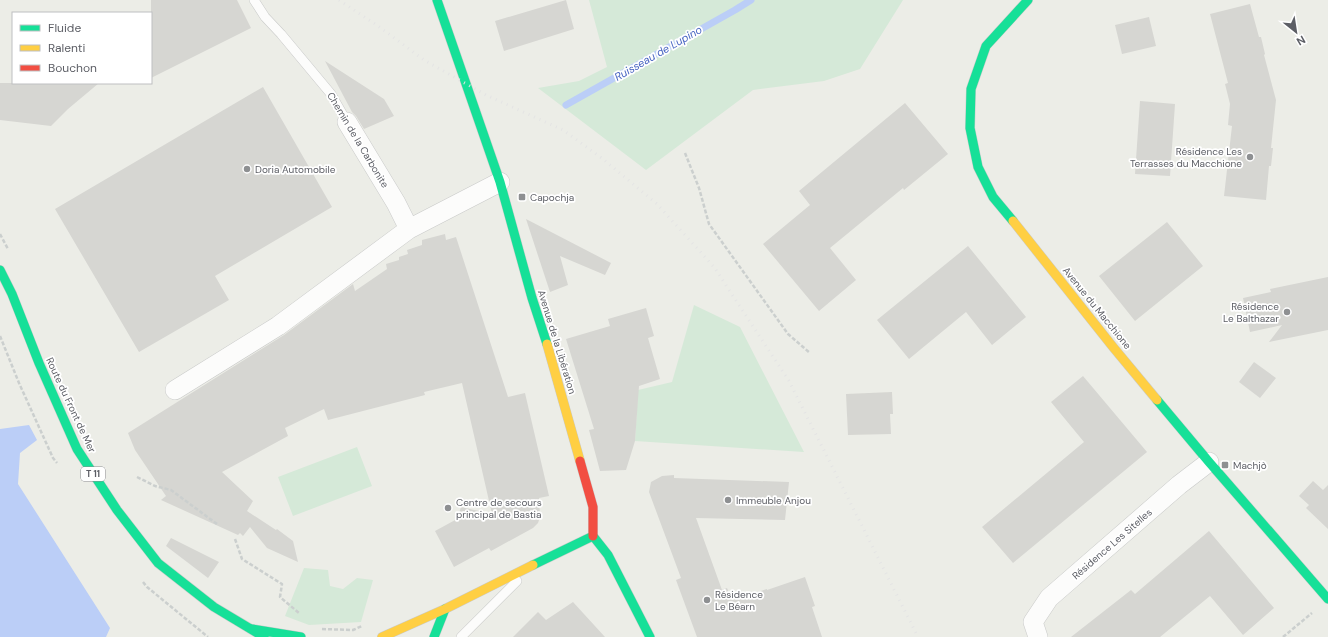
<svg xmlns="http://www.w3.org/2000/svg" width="1328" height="637" font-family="'DM Sans',sans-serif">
  <rect width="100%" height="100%" fill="#ecede7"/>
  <!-- green -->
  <path fill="#d5e9d8" d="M589 0H903L860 69 824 81 753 90 646 170 538 88 579 81 607 67Z
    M694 305 740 327 804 452 635 441 638 390 672 382Z
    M357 447 372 486 293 516 278 477Z
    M304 568 328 570 330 586 343 589 357 578 373 580 361 622 309 625 285 616Z"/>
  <!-- water -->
  <path fill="#bbcef7" d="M29 425 37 440 20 453 18 484 110 628 106 637H0V429Z"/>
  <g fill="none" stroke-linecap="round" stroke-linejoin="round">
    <!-- stream -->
    <path stroke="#bbcef7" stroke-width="7" d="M566 105 735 10 751 0"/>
  </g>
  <!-- building -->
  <path fill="#d6d6d2" d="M151 0H237L251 28 151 78Z
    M566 0 574 29 504 51 495 21Z
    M1250 4 1259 37H1261L1265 54 1264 55 1276 100 1271 148H1273L1271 166H1269L1266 200 1224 196 1232 126 1228 125 1230 104 1225 84 1228 83 1210 14Z
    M1149 17 1156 46 1122 54 1115 25Z
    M325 61 384 99 394 116 364 129 356 116 352 112Z
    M0 83H99L68 109 51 126 0 120Z
    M263 87 332 207 215 276 229 300 139 352 55 209Z
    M1140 101 1175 104 1170 176 1135 174Z
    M905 103 948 154 904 190 903 188 830 248 856 280 819 311 763 244 810 205 799 191Z
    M526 219 611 263 605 275 560 256 568 285 550 292Z
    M1167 222 1203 266 1135 321 1099 276Z
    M445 234 446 240 456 237 508 397 525 393 549 496 539 498 540 517 538 523 533 528 491 551 489 548 454 567 435 531 457 519 461 507 492 514 462 383 424 392 425 395 328 420 324 409 285 428 288 436 222 472 253 501 247 511 276 530 277 529 293 541 298 562 267 548 250 527 243 536 240 533 238 535 161 500 166 496 135 450 128 433 284 335 353 284 355 291 387 269 386 264 399 260V257L408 254 407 250 422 245V240Z
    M968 246 1026 317 992 345 966 312 909 359 877 320Z
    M1328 277V330L1269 342 1282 325 1250 332 1243 298 1271 292 1270 289Z
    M646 308 654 336 648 338 660 379 639 386 635 441 626 470 600 471 589 430 594 429 566 339 610 326 608 319Z
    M1254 362 1276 378 1260 398 1239 382Z
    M1083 376 1147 452 1013 563 982 527 1084 442 1051 402Z
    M892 392 893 414H890L891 434 848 435 846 394Z
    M674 475V478L789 482 785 520 696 518 722 590 727 588 732 600 767 589V590L805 577 815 606 812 607 822 637H697L676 580 681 578 649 492 651 482 662 476Z
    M1313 481 1323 490 1328 485V529L1306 508 1309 505 1299 496Z
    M1209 531 1274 608 1243 635 1210 596 1160 637H1071L1131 590 1135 594Z
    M171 538 219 562 208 578 166 546Z
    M573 602 605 637H513L538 612 546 620Z"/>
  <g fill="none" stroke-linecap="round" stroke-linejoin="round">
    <!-- lane casing -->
    <g stroke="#c9cac9" stroke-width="10">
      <path id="lane" d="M254 0 265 17 281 34 331 94 347 122
        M461 637 517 581"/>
    </g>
    <!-- street casing -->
    <g stroke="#c9cac9" stroke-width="20">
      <path id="street" d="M347 122 396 203 409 229
        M175 390 278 326 409 229 500 182
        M1038 637 1033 622 1049 598 1179 485 1209 462"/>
    </g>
    <!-- fast casing -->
    <g stroke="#cacbca" stroke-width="10">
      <path id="fast" d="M437 0 500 182 532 298 547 344
        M1013 221 993 197 978 167 970 128 971 89 986 46 1028 0
        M0 270 12 294 39 363 77 449 117 510 158 563 214 607 264 637
        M1157 400 1209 462 1328 599
        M593 536 608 555 650 637
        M533 565 593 536
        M252 629 301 637
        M434 637 445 609"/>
    </g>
    <!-- slow casing -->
    <g stroke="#cacbca" stroke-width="10">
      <path id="slow" d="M1013 221 1113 347 1157 400
        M547 344 580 461
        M382 637 445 609 533 565"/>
    </g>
    <!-- jam casing -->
    <g stroke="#cacbca" stroke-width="10">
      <path id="jam" d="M580 461 593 507V536"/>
    </g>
    <!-- path -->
    <path stroke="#cbcfce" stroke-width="2.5" stroke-dasharray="4 2" stroke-linecap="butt" d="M685 153 699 188 709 224 788 334 810 353
      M0 234 8 249
      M0 336 19 383 53 458 57 463
      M137 477 155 486 171 490 217 524
      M235 539 242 559 282 584 280 597 299 613
      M143 582 147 587 208 637
      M322 629 353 630 362 626
      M1283 637 1312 613"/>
    <!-- lane -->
    <use href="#lane" stroke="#fcfcfb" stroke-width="9"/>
    <!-- street -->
    <use href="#street" stroke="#fcfcfb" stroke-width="19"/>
    <!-- fast -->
    <use href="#fast" stroke="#16e098" stroke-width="9"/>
    <!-- slow -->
    <use href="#slow" stroke="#ffcf43" stroke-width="9"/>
    <!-- jam -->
    <use href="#jam" stroke="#f24e42" stroke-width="9"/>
    <!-- rail -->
    <path stroke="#e4e4e4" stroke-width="3" stroke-dasharray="1 5" stroke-linecap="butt" d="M339 0 378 26 424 60 486 95 563 130 603 159 657 204 714 267 789 381 918 637"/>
  </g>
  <!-- markers -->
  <g fill="#8e9092" stroke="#fff" stroke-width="1.5">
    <circle cx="1250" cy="157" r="4"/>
    <circle cx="247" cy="169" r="4"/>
    <rect x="518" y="193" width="8" height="8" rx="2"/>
    <circle cx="1287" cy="312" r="4"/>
    <rect x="1221" y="461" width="8" height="8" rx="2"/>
    <circle cx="728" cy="500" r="4"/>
    <circle cx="448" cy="508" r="4"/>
    <circle cx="707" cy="600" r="4"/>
  </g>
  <g text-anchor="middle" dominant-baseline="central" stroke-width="3.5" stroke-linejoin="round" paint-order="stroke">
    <!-- shield labels -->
    <rect fill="#fff" stroke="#8d8e93" stroke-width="1" x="81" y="467" width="24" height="14" rx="3"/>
    <g font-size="9" font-weight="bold" fill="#5c5e65">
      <text x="93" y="474">T 11</text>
    </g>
    <!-- street labels -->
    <g font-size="10" fill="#5c5e65" stroke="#fff">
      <text transform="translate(358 140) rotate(59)">Chemin de la Carbonite</text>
      <text transform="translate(1097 308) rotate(51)">Avenue du Macchione</text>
      <text transform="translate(557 342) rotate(73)">Avenue de la Libération</text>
      <text transform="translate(71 405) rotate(65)">Route du Front de Mer</text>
      <text transform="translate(1112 544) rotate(-41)">Résidence Les Sitelles</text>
    </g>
    <!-- poi labels -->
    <g font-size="10" fill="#5c5e65" stroke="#fff" text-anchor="start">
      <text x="1242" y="151" text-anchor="end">Résidence Les<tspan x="1242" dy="12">Terrasses du Macchione</tspan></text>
      <text x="255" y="169">Doria Automobile</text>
      <text x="530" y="197">Capochja</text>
      <text x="1279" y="306" text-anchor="end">Résidence<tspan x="1279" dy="12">Le Balthazar</tspan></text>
      <text x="1233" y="465">Machjò</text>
      <text x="736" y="500">Immeuble Anjou</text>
      <text x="456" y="502">Centre de secours<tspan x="456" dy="12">principal de Bastia</tspan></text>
      <text x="715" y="594">Résidence<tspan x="715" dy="12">Le Béarn</tspan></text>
    </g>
    <!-- water labels -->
    <g font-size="11" font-style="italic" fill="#4864c2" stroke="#fff">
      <text transform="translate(658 53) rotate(-30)">Ruisseau de Lupino</text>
    </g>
  </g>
  <!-- legend -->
  <rect x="12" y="12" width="140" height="72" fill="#ffffff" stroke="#bebfc1"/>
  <rect x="20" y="25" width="20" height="6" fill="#16e098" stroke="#bebfc1"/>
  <text x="48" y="32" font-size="12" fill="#5c5e65">Fluide</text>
  <rect x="20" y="45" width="20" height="6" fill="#ffcf43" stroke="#bebfc1"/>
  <text x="48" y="52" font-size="12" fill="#5c5e65">Ralenti</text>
  <rect x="20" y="65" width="20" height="6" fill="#f24e42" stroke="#bebfc1"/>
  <text x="48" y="72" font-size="12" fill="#5c5e65">Bouchon</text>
  <!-- north arrow -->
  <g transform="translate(1296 32) rotate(150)" stroke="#ffffff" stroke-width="3" paint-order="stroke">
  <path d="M0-3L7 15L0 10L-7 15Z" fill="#5c5e65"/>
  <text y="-6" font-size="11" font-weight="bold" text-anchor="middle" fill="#5c5e65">N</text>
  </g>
</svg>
